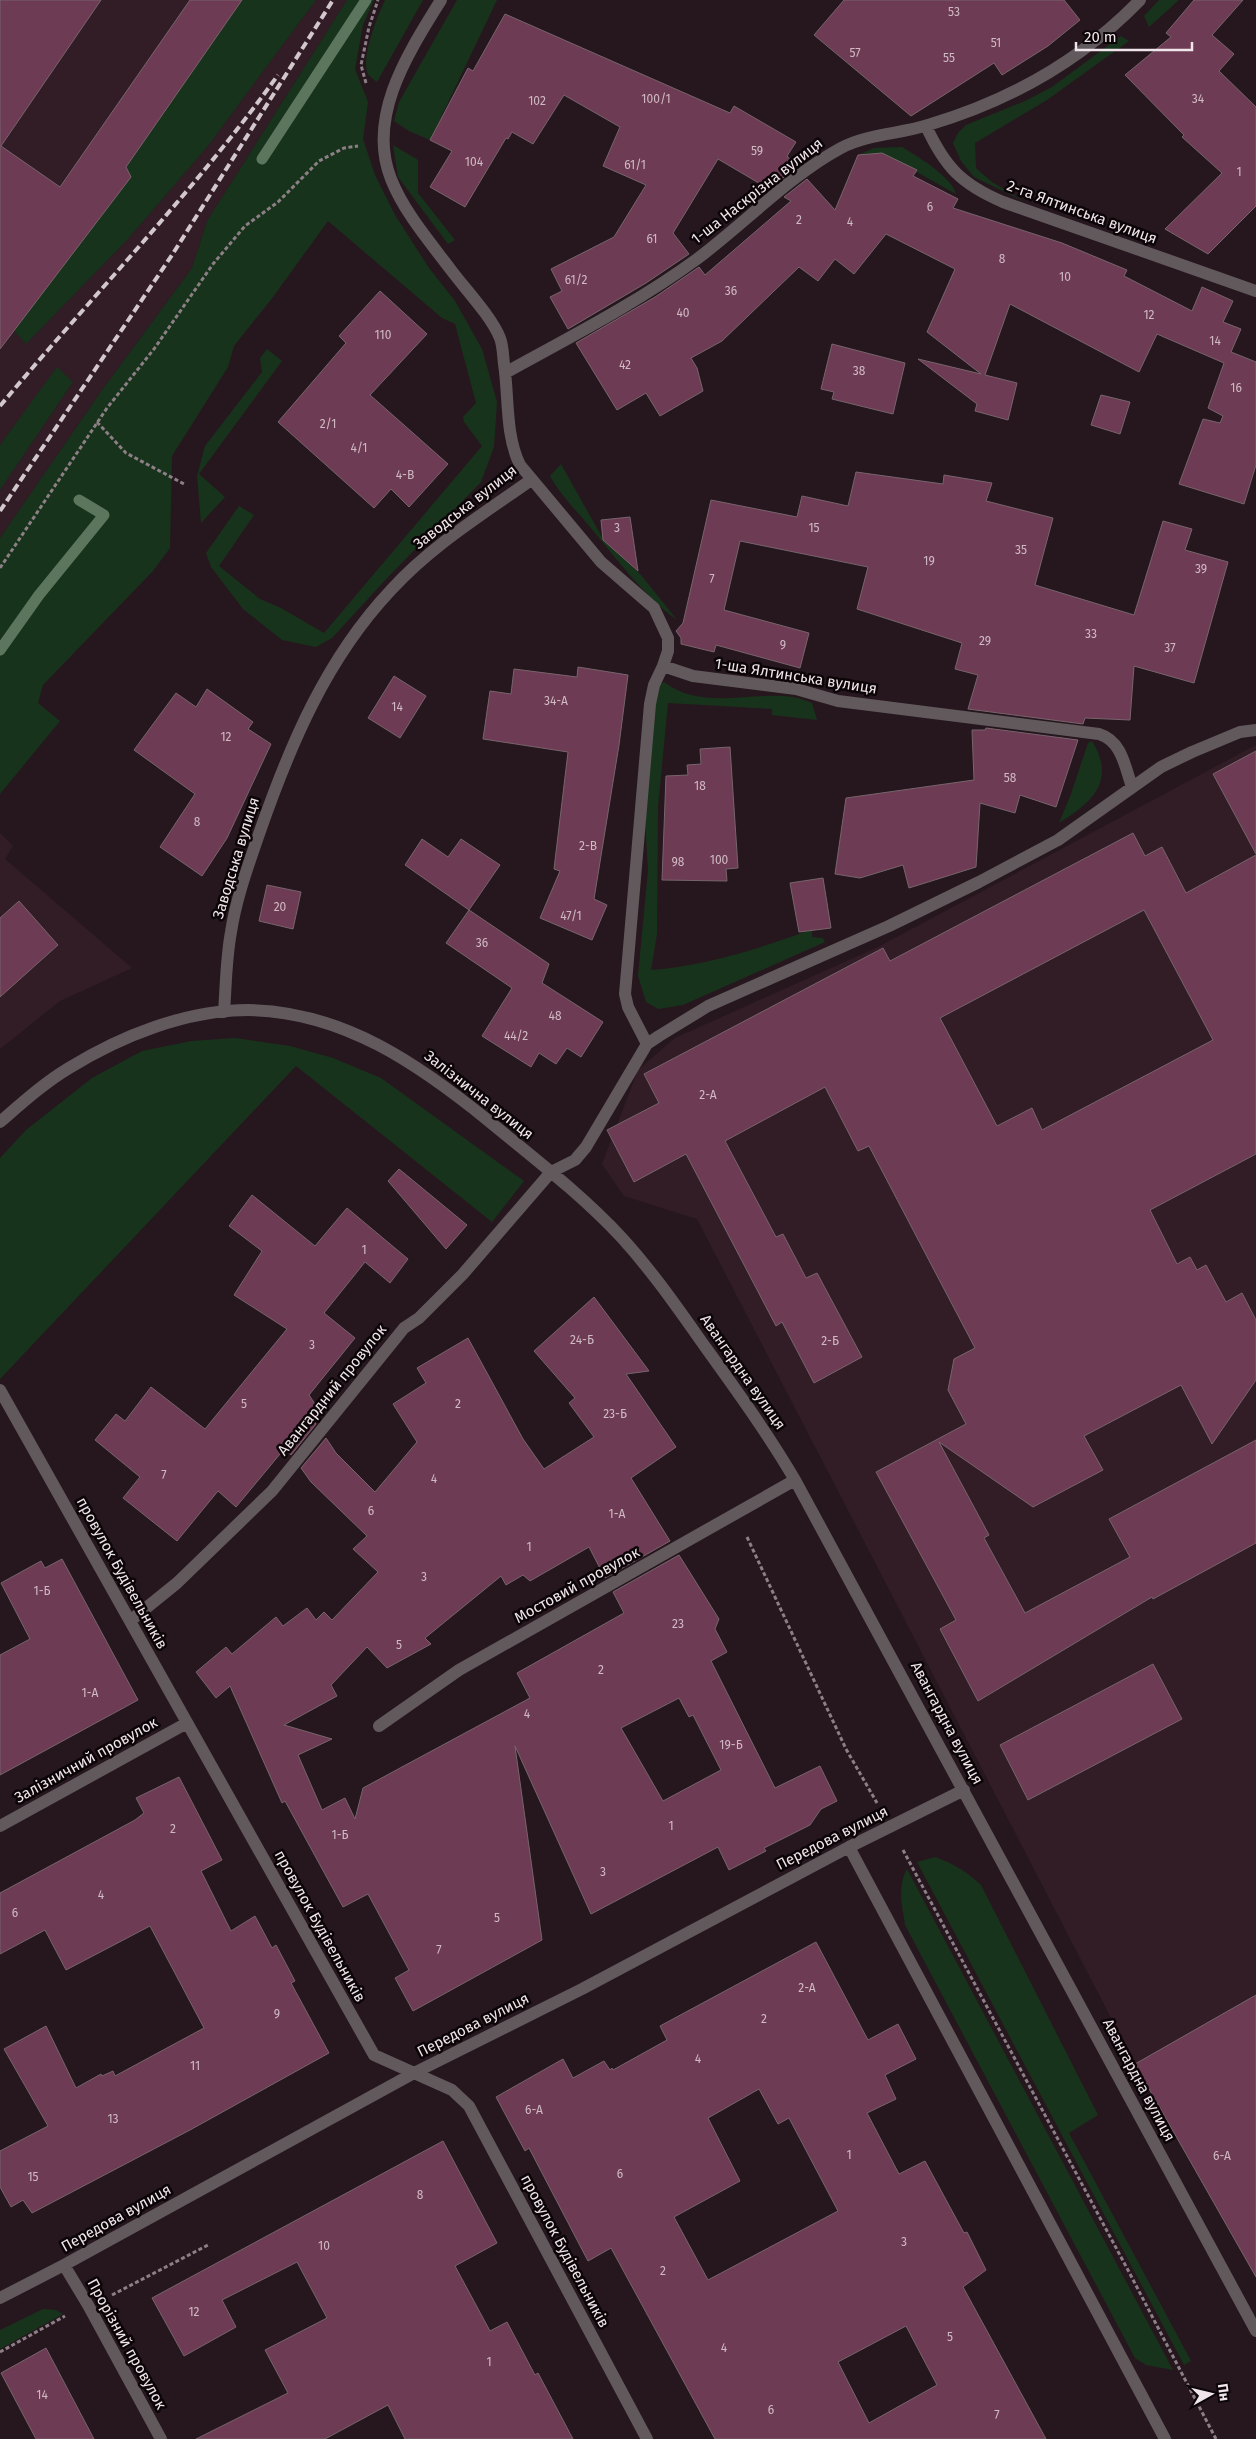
<svg xmlns="http://www.w3.org/2000/svg" width="1256" height="2439" font-family="'Fira Sans',sans-serif">
  <rect width="100%" height="100%" fill="#26171e"/>
  <!-- built -->
  <path fill="#321d27" d="M0 0H242L126 167 131 177 14 331 26 344 128 239 208 146 316 0H347L207 221 192 268 102 390 0 538V490L73 382 57 368 0 445Z
    M1256 745V2278L1135 2064 697 1219 624 1196 602 1164 638 1070 675 1038 878 947Z
    M0 833 13 846 5 859 132 968 60 1001 0 1049Z"/>
  <!-- green -->
  <path fill="#18331b" d="M242 0H316L208 146 128 239 26 344 14 331 130 177 126 167Z
    M347 0H374L363 25 355 69 368 102 363 139 375 175 395 215 429 268 455 301 482 349 497 402 494 447 481 482 389 576 332 638 316 647 282 640 243 609 211 567 206 553 239 506 254 515 219 566 260 599 281 608 324 633 482 446 464 422 463 417 476 403 455 324 442 318 328 221 273 297 234 346 228 367 172 456 170 548 153 571 43 685 38 703 60 721 0 794V538L102 390 192 268 207 221Z
    M385 0H423L377 82C374 80 370 77 368 74 360 59 378 15 385 0Z
    M457 0H497L430 140 409 131 394 121 399 102Z
    M1159 0H1179L1149 27 1144 16Z
    M1121 36 1129 41 1047 100 975 143 976 168 992 182 1025 202 974 177 961 161 953 143 958 133 966 125 1025 101 1052 87Z
    M393 145 418 160V193L455 240 448 244 398 177Z
    M902 147C917 156 952 177 956 194L888 156 876 153 858 155 874 148Z
    M267 349 282 361 199 474 225 497 201 523 197 476 205 446 262 372 260 358Z
    M57 367 73 382 0 490V445Z
    M561 464 603 539 641 575 677 620C643 595 617 559 590 527 576 510 561 496 550 476Z
    M664 682C702 711 751 691 793 697 799 698 806 701 812 703L817 720 772 715V709L668 703 658 807 657 934 651 970C693 967 737 955 776 942 789 938 800 933 812 930V937L823 938 825 942 683 1005 658 1009 646 1002 638 976 648 870 644 804 655 704 660 684Z
    M1092 741C1117 781 1091 803 1059 823L1071 794 1088 743Z
    M235 1038 290 1046 333 1058 381 1078 524 1181 492 1222 296 1066 0 1379V1158L26 1130 92 1078 142 1051 191 1041Z
    M935 1857C954 1864 966 1871 981 1885L1098 2115 1069 2133 1191 2361 1184 2365 917 1862Z
    M907 1869 1173 2370 1146 2365 1135 2358 905 1925C902 1905 897 1887 907 1869Z
    M43 2309 56 2310 63 2314 0 2349V2330Z"/>
  <g fill="none" stroke-linecap="round" stroke-linejoin="round">
    <!-- stream -->
    <path stroke="#5c765e" stroke-width="11" d="M262 159 366 0
      M0 650 39 595 104 515 79 500"/>
  </g>
  <!-- building -->
  <path fill="#6e3b54" stroke="#77646c" fill-rule="evenodd" d="M0 0H101L1 146 60 187 190 0H242L126 167 131 177 0 349Z
    M844 0H1064L1080 20 1048 46 1002 75 994 63 911 116 814 35Z
    M1194 0H1243L1212 35 1234 54 1219 71 1256 107V206L1208 254 1165 229 1222 173 1182 137 1184 135 1125 75 1171 37 1166 33Z
    M505 14 730 113 734 106 796 142 787 156 797 167 769 189 718 159 673 233 689 254 646 283 568 329 550 297 562 291 551 269 614 237 646 185 603 166 620 127 564 95 533 144 512 132 508 139 506 138 465 207 430 187 452 151 430 140 468 68 473 71Z
    M882 153 917 170 913 176 958 199 953 208 1062 243 1127 270 1124 276 1192 311 1202 287 1233 301 1223 322 1241 329 1231 352 1256 362V465L1244 504 1179 484 1203 419 1220 423 1223 416 1208 408 1224 363 1157 334 1139 372 1010 304 985 375 1017 383 1008 420 975 411 977 404 918 359 981 374 927 332 955 269 886 234 854 274 835 259 818 281 799 267 722 341 691 358 697 368 703 391 660 416 646 393 617 410 576 343 655 297 699 267 705 275 791 201 784 197 807 179 835 210 858 155Z
    M380 291 427 334 370 395 448 464 409 507 391 489 374 508 278 422 346 343 339 336Z
    M832 344 905 363 893 414 832 399 834 392 821 389Z
    M1101 395 1130 402 1120 434 1091 425Z
    M856 472 943 484 944 475 992 483 986 501 1053 518 1035 585 1134 615 1163 521 1192 529 1185 550 1228 562 1194 683 1134 666 1130 720 1085 718 1083 724 968 709 978 675 955 669 962 643 857 609 868 567 740 541 724 610 809 633 800 668 716 645 714 652 681 644V638L676 631 683 623 711 500 797 517 802 496 848 506Z
    M630 517 638 571 603 540 601 520Z
    M578 667 628 675 619 745 594 899 607 905 592 940 540 918 560 871 554 869 568 752 483 739 490 691 511 694 514 669 577 677Z
    M394 676 426 696 400 738 368 718Z
    M207 689 253 722 248 729 271 744 227 838 202 876 160 847 195 794 134 750 176 693 196 707Z
    M986 728 1078 740 1056 807 1020 795 1015 813 980 803 976 867 909 888 903 865 860 878 835 874 846 798 974 780 972 730H985Z
    M730 747 738 868 726 869 727 881 662 880 666 776 688 775 687 765 701 764 700 749Z
    M1256 751V854L1213 774Z
    M1133 833 1145 856 1162 847 1186 893 1256 855V1154L1150 1210 1177 1264 1190 1257 1197 1270 1206 1265 1226 1302 1242 1293 1256 1320V1380L1212 1444 1181 1385 1084 1436 1103 1470 1033 1507 939 1442 989 1535 984 1538 1025 1613 1130 1557 1109 1519 1256 1440V1543L1153 1599 1152 1597 978 1701 940 1629 956 1620 876 1472 966 1424 948 1390 954 1359 975 1348 869 1146 858 1151 825 1087 725 1141 776 1237 783 1234 806 1278 817 1273 862 1357 814 1383 782 1322 776 1326 686 1154 634 1182 607 1130 659 1103 644 1074 883 948 890 961ZM1144 910 1213 1040 1042 1130 1032 1108 997 1126 940 1018Z
    M422 839 448 857 461 839 500 865 469 910 405 865Z
    M823 878 831 928 799 932 790 883Z
    M267 885 301 892 293 929 259 921Z
    M19 901 58 945 0 997V918Z
    M469 910 549 964 542 983 603 1022 581 1057 567 1048 556 1064 539 1053 531 1067 482 1036 512 988 446 943Z
    M399 1169 467 1225 446 1249 388 1181Z
    M252 1195 315 1246 347 1208 408 1259 390 1283 365 1262 324 1313 355 1338 309 1395 317 1407 311 1416 316 1424 291 1455 285 1448 236 1507 218 1491 177 1541 123 1498 140 1477 95 1440 116 1414 125 1421 151 1387 205 1429 287 1329 234 1295 262 1251 229 1226Z
    M594 1297 649 1371 626 1374 676 1447 631 1478 670 1541 605 1578 589 1547 530 1581 523 1575 506 1585 501 1576 425 1638 431 1644 387 1668 367 1647 331 1685 337 1696 284 1725 332 1739 298 1755 322 1810 345 1798 355 1819 363 1788 530 1698 517 1673 624 1613 613 1592 679 1555 719 1619 715 1629 727 1652 711 1661 775 1788 820 1766 837 1801 821 1809 810 1825 764 1848 766 1851 729 1870 718 1847 591 1914 515 1746 542 1940 413 2011 395 1978 409 1970 368 1894 343 1907 285 1801 282 1803 230 1686 216 1698 196 1672 226 1647 232 1654 276 1617 283 1626 307 1608 316 1620 324 1612 332 1620 378 1572 353 1549 367 1536 311 1482 301 1468 326 1438 336 1453 375 1492 417 1442 393 1404 426 1383 417 1368 468 1338 523 1439 544 1469 594 1437 569 1403 575 1398 534 1351ZM679 1698 689 1717 693 1715 721 1770 663 1801 621 1728Z
    M62 1559 138 1700 0 1775V1655L30 1639 1 1583 41 1561 45 1568Z
    M1153 1664 1182 1719 1028 1800 1000 1745Z
    M179 1777 222 1860 201 1871 231 1931 255 1916 272 1948 276 1945 295 1981 291 1983 329 2053 190 2130 32 2213 23 2200 11 2207 0 2187V2151L48 2126 4 2049 46 2026 76 2088 101 2074 102 2076 113 2071 115 2076 204 2028 150 1926 66 1970 45 1930 0 1954V1893L135 1820 144 1813 136 1798Z
    M816 1942 868 2040 898 2024 916 2059 885 2075 896 2099 867 2113 899 2174 925 2161 964 2233 967 2232 986 2270 963 2287 1046 2439H715L611 2248 588 2261 529 2148 525 2151 496 2097 563 2059 573 2078 604 2061 610 2070 612 2068 613 2070 667 2040 660 2026ZM759 2089 778 2124 789 2118 838 2211 708 2280 674 2217 740 2181 708 2118ZM906 2326 937 2385 869 2423 838 2362Z
    M1256 1995V2277L1135 2064Z
    M443 2141 497 2243 455 2266 490 2331 507 2322 535 2375 538 2373 573 2439H405L388 2405 325 2439H196L288 2393 265 2350 327 2318 297 2262 222 2300 236 2327 184 2356 152 2298Z
    M46 2348 94 2439H36L1 2373Z"/>
  <g fill="none" stroke-linecap="round" stroke-linejoin="round">
    <!-- path -->
    <path stroke="#8c7f85" stroke-width="3" stroke-dasharray="4 2.5" stroke-linecap="butt" d="M366 83 361 65 369 27 378 0
      M97 422 126 453 186 485
      M0 568 107 408 154 349 213 264 245 226 278 202 319 161 344 148 358 146
      M747 1537 846 1749 877 1803
      M903 1850 1129 2272 1216 2439
      M112 2295 208 2245
      M0 2352 65 2316"/>
    <!-- minor -->
    <path stroke="#62595d" stroke-width="12" d="M441 0C409 52 366 116 391 179 404 212 430 242 451 270 466 290 491 316 500 338 503 346 503 356 504 364 509 396 505 435 520 465L601 562 654 608 668 638V651L663 666 693 676 796 689 838 701 1099 734C1122 741 1125 767 1132 787
      M926 126C945 167 961 184 1003 202L1256 291
      M505 373C570 337 637 303 697 259 744 224 789 176 841 148 867 134 900 134 928 125 1009 101 1081 61 1140 0
      M224 1012C226 985 226 959 231 932 236 899 248 866 259 834 290 745 326 659 391 590 431 546 483 514 531 480
      M647 1044 628 1007 625 994 650 704 654 685 663 666
      M0 1122C22 1103 44 1083 69 1068 121 1036 186 1010 248 1010 343 1011 420 1065 490 1122 535 1159 582 1195 622 1238 653 1272 679 1310 706 1348 737 1391 768 1434 795 1480L1256 2331
      M0 1390 374 2055 452 2090 469 2106 647 2439
      M130 1621 177 1583 272 1491 404 1328 419 1318 463 1274 551 1172 575 1160 586 1147 647 1044 659 1036 708 1006 889 926 979 882 1058 840 1161 767 1192 752 1240 732 1256 730
      M379 1726 459 1670 795 1480
      M0 1826 187 1723
      M849 1847 1165 2439
      M64 2265 88 2305 161 2439
      M0 2298 64 2265 414 2073 582 1989 849 1847 964 1790"/>
    <!-- rail -->
    <path stroke="#d2c7cc" stroke-width="4" stroke-dasharray="8 4" stroke-linecap="butt" d="M0 406C92 296 194 192 278 75
      M0 511 172 255 333 0"/>
  </g>
  <g text-anchor="middle" dominant-baseline="central" stroke-width="5" stroke-linejoin="round" paint-order="stroke">
    <!-- number labels -->
    <g font-size="12" fill="#d0bac4">
      <text x="954" y="12">53</text>
      <text x="996" y="43">51</text>
      <text x="855" y="53">57</text>
      <text x="949" y="58">55</text>
      <text x="656" y="99">100/1</text>
      <text x="1198" y="99">34</text>
      <text x="537" y="101">102</text>
      <text x="757" y="151">59</text>
      <text x="474" y="162">104</text>
      <text x="635" y="165">61/1</text>
      <text x="1239" y="172">1</text>
      <text x="930" y="207">6</text>
      <text x="799" y="220">2</text>
      <text x="850" y="222">4</text>
      <text x="652" y="239">61</text>
      <text x="1002" y="259">8</text>
      <text x="1065" y="277">10</text>
      <text x="576" y="280">61/2</text>
      <text x="731" y="291">36</text>
      <text x="683" y="313">40</text>
      <text x="1149" y="315">12</text>
      <text x="383" y="335">110</text>
      <text x="1215" y="341">14</text>
      <text x="625" y="365">42</text>
      <text x="859" y="371">38</text>
      <text x="1236" y="388">16</text>
      <text x="328" y="424">2/1</text>
      <text x="359" y="448">4/1</text>
      <text x="405" y="475">4-В</text>
      <text x="617" y="528">3</text>
      <text x="814" y="528">15</text>
      <text x="1021" y="550">35</text>
      <text x="929" y="561">19</text>
      <text x="1201" y="569">39</text>
      <text x="712" y="579">7</text>
      <text x="1091" y="634">33</text>
      <text x="985" y="641">29</text>
      <text x="783" y="645">9</text>
      <text x="1170" y="648">37</text>
      <text x="556" y="701">34-А</text>
      <text x="397" y="707">14</text>
      <text x="226" y="737">12</text>
      <text x="1010" y="778">58</text>
      <text x="700" y="786">18</text>
      <text x="197" y="822">8</text>
      <text x="588" y="846">2-В</text>
      <text x="719" y="860">100</text>
      <text x="678" y="862">98</text>
      <text x="280" y="907">20</text>
      <text x="571" y="916">47/1</text>
      <text x="482" y="943">36</text>
      <text x="555" y="1016">48</text>
      <text x="516" y="1036">44/2</text>
      <text x="708" y="1095">2-А</text>
      <text x="364" y="1250">1</text>
      <text x="582" y="1340">24-Б</text>
      <text x="830" y="1341">2-Б</text>
      <text x="312" y="1345">3</text>
      <text x="244" y="1404">5</text>
      <text x="458" y="1404">2</text>
      <text x="615" y="1414">23-Б</text>
      <text x="164" y="1475">7</text>
      <text x="434" y="1479">4</text>
      <text x="371" y="1511">6</text>
      <text x="617" y="1514">1-А</text>
      <text x="529" y="1547">1</text>
      <text x="424" y="1577">3</text>
      <text x="42" y="1591">1-Б</text>
      <text x="678" y="1624">23</text>
      <text x="399" y="1645">5</text>
      <text x="601" y="1670">2</text>
      <text x="90" y="1693">1-А</text>
      <text x="527" y="1714">4</text>
      <text x="731" y="1745">19-Б</text>
      <text x="671" y="1826">1</text>
      <text x="173" y="1829">2</text>
      <text x="340" y="1835">1-Б</text>
      <text x="603" y="1872">3</text>
      <text x="101" y="1895">4</text>
      <text x="15" y="1913">6</text>
      <text x="497" y="1918">5</text>
      <text x="439" y="1950">7</text>
      <text x="807" y="1988">2-А</text>
      <text x="277" y="2014">9</text>
      <text x="764" y="2019">2</text>
      <text x="698" y="2059">4</text>
      <text x="195" y="2066">11</text>
      <text x="534" y="2110">6-А</text>
      <text x="113" y="2119">13</text>
      <text x="849" y="2155">1</text>
      <text x="1222" y="2156">6-А</text>
      <text x="620" y="2174">6</text>
      <text x="33" y="2177">15</text>
      <text x="420" y="2195">8</text>
      <text x="904" y="2242">3</text>
      <text x="324" y="2246">10</text>
      <text x="663" y="2271">2</text>
      <text x="194" y="2312">12</text>
      <text x="950" y="2337">5</text>
      <text x="724" y="2348">4</text>
      <text x="489" y="2362">1</text>
      <text x="42" y="2395">14</text>
      <text x="771" y="2410">6</text>
      <text x="997" y="2415">7</text>
    </g>
    <!-- street labels -->
    <g font-size="15" fill="#f0e5ea" stroke="#0b0507">
      <text transform="translate(757 191) rotate(-38)">1-ша Наскрізна вулиця</text>
      <text transform="translate(1082 212) rotate(20)">2-га Ялтинська вулиця</text>
      <text transform="translate(465 507) rotate(-38)">Заводська вулиця</text>
      <text transform="translate(796 676) rotate(9)">1-ша Ялтинська вулиця</text>
      <text transform="translate(236 858) rotate(-73)">Заводська вулиця</text>
      <text transform="translate(479 1095) rotate(38)">Залізнична вулиця</text>
      <text transform="translate(743 1372) rotate(55)">Авангардна вулиця</text>
      <text transform="translate(332 1390) rotate(-51)">Авангардний провулок</text>
      <text transform="translate(122 1573) rotate(61)">провулок Будівельників</text>
      <text transform="translate(577 1585) rotate(-29)">Мостовий провулок</text>
      <text transform="translate(947 1723) rotate(62)">Авангардна вулиця</text>
      <text transform="translate(86 1760) rotate(-29)">Залізничний провулок</text>
      <text transform="translate(832 1838) rotate(-27)">Передова вулиця</text>
      <text transform="translate(320 1926) rotate(61)">провулок Будівельників</text>
      <text transform="translate(473 2025) rotate(-27)">Передова вулиця</text>
      <text transform="translate(1139 2080) rotate(62)">Авангардна вулиця</text>
      <text transform="translate(116 2218) rotate(-29)">Передова вулиця</text>
      <text transform="translate(565 2251) rotate(62)">провулок Будівельників</text>
      <text transform="translate(127 2344) rotate(61)">Прорізний провулок</text>
    </g>
  </g>
  <!-- north arrow -->
  <g transform="translate(1211 2394) rotate(82)" stroke="#0b0507" stroke-width="4" paint-order="stroke">
  <path d="M0-4L9 19L0 12L-9 19Z" fill="#f0e5ea"/>
  <text y="-8" font-size="14" font-weight="bold" text-anchor="middle" fill="#f0e5ea">Пн</text>
  </g>
  <!-- scale -->
  <path d="M1076 42v8h116v-8" fill="none" stroke="#f0e5ea" stroke-width="2.5"/>
  <text x="1084" y="42" font-size="15" fill="#f0e5ea" stroke="#0b0507" stroke-width="4" paint-order="stroke">20 m</text>
</svg>
